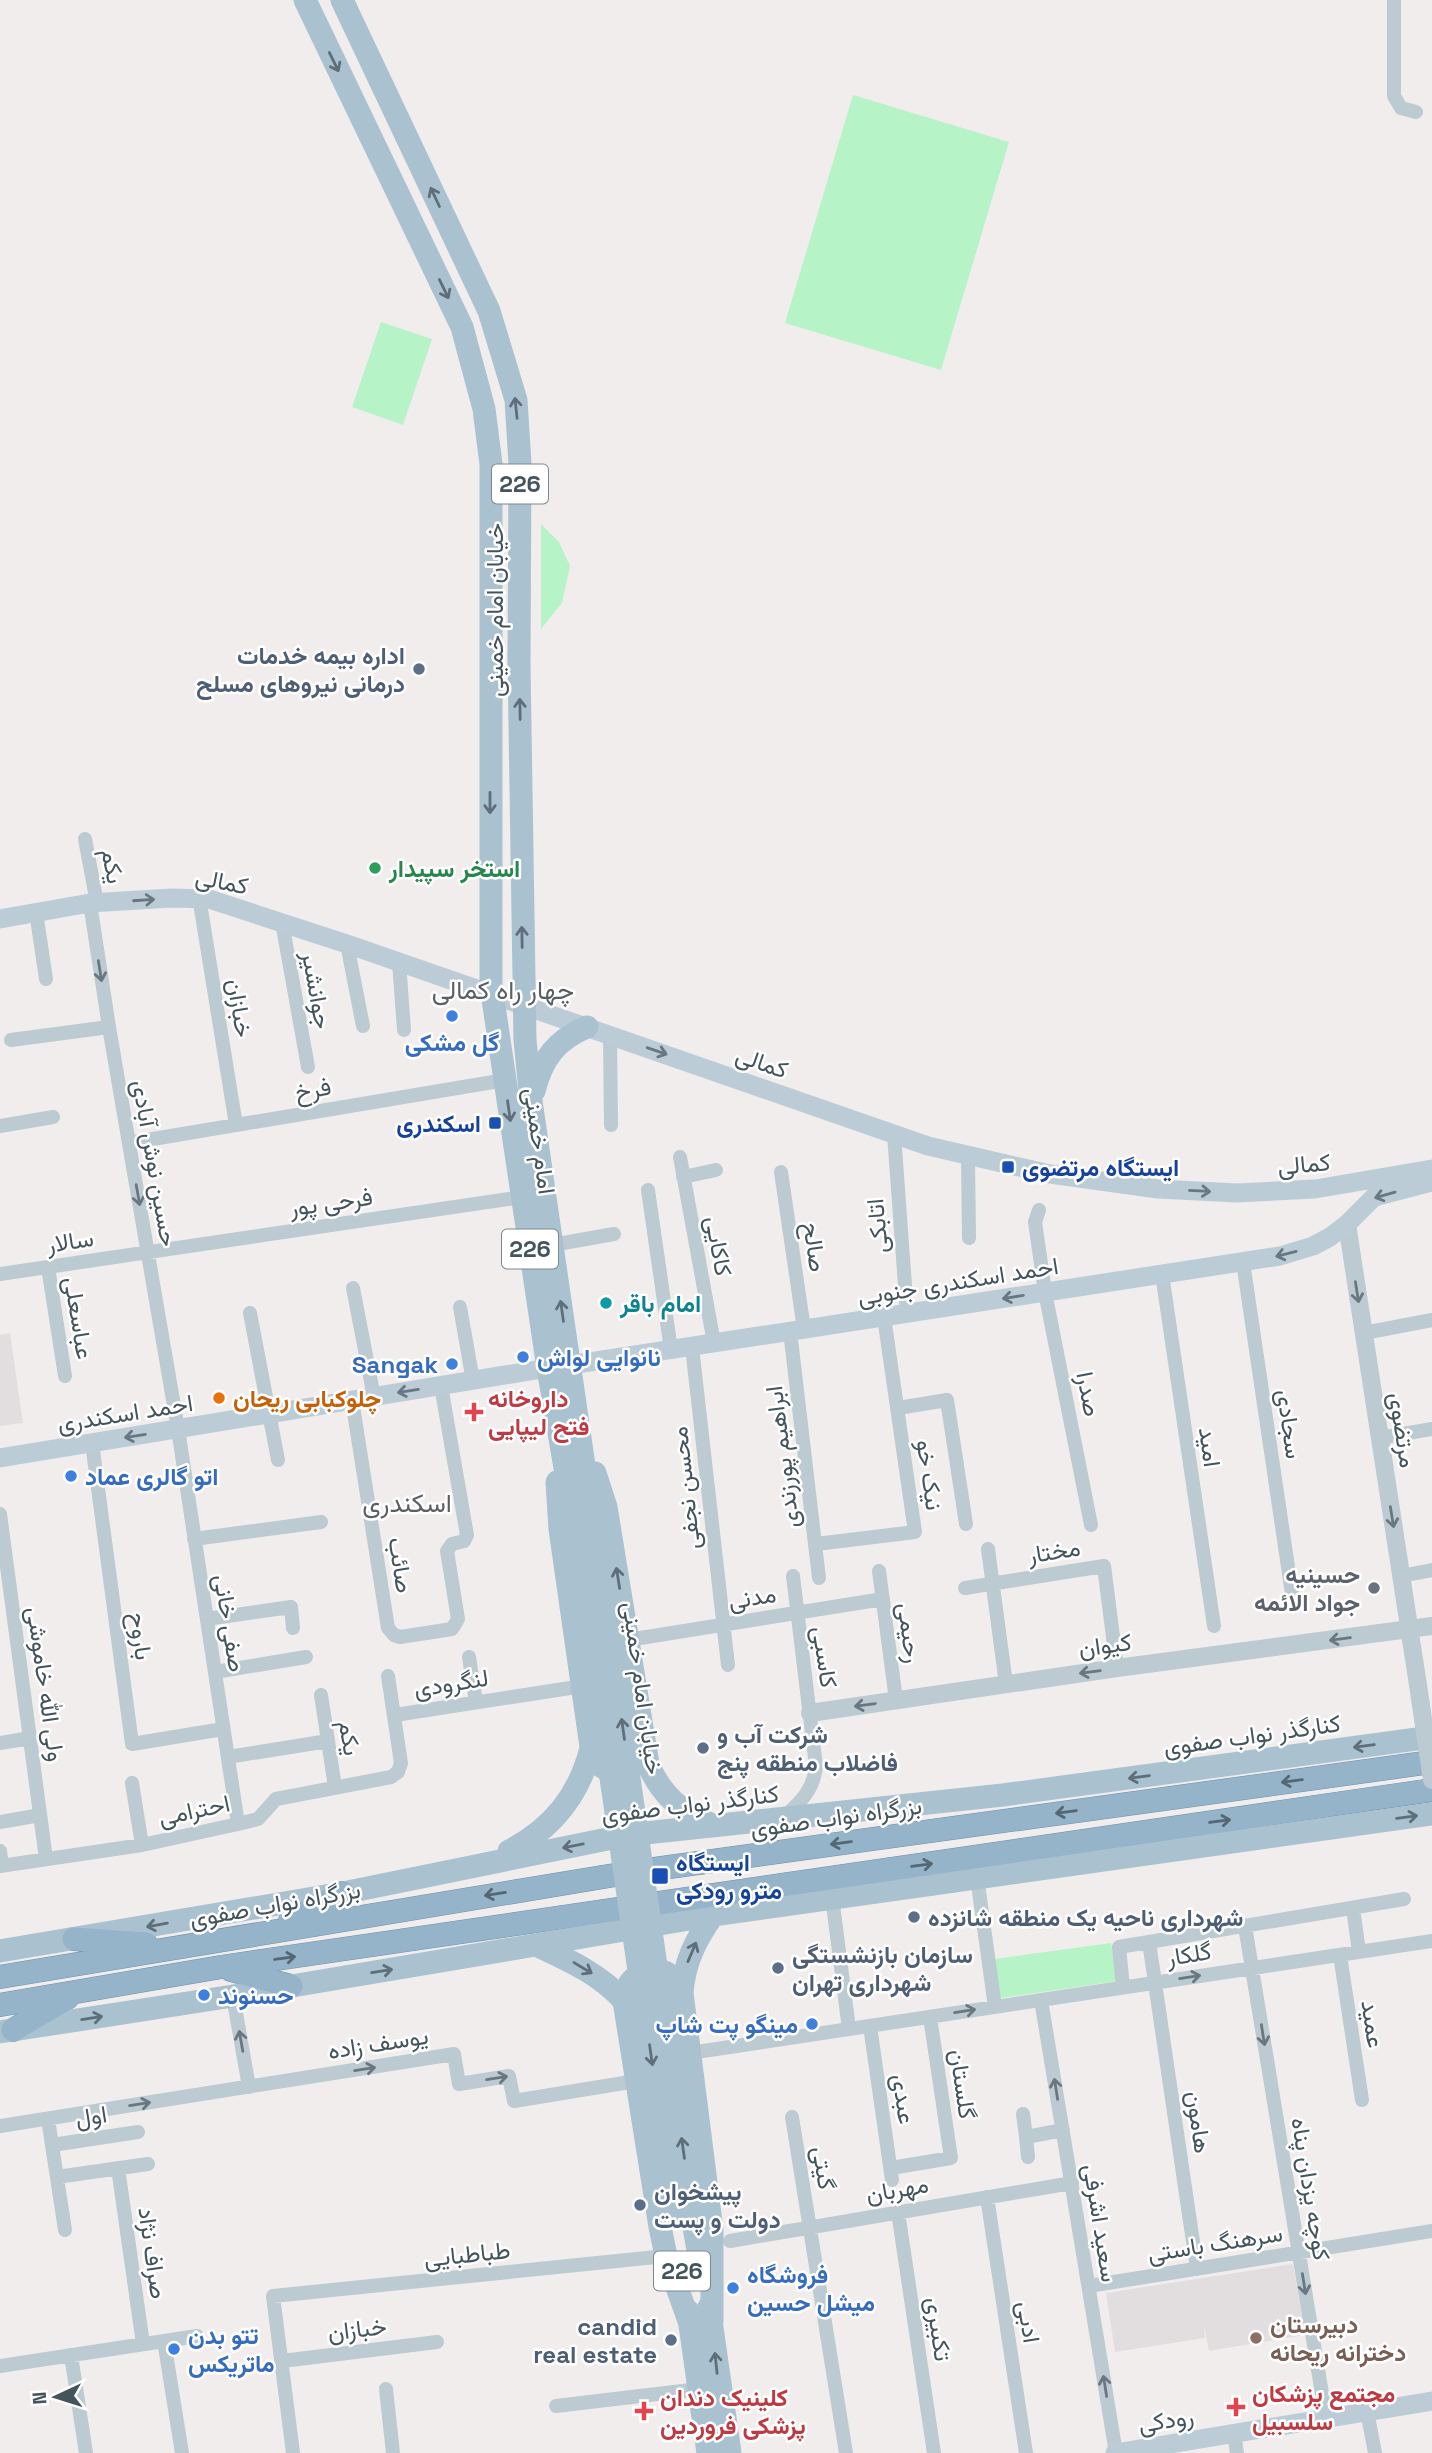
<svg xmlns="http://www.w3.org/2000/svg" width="1432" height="2453" font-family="'Space Grotesk',Vazirmatn,sans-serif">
  <rect width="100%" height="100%" fill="#f1eded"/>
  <!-- education -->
  <path fill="#e2dee0" d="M10 1333 23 1423 0 1426V1335Z
    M1293 2264 1305 2335 1209 2351 1204 2325 1205 2338 1115 2352 1106 2293Z"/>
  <!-- green -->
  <path fill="#b6f3c7" d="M853 95 1009 142 941 370 785 323Z
    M381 322 432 339 403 425 352 407Z
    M541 524 559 542 570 566 562 603 541 629Z
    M1111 1943 1118 1981 1000 1998 995 1959Z"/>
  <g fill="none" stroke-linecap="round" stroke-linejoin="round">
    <!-- trunk casing -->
    <g stroke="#6b92ae" stroke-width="24">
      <path id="trunk" d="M290 1921 343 1893
        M74 1939 146 1944
        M231 1970 291 1986
        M0 1977 633 1872 1432 1762
        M0 2005 221 1967 1432 1790
        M13 2030 67 1998"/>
    </g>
    <!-- minor -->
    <path stroke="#bccad1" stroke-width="14" d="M1394 0V96L1401 108 1416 112
      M85 839 97 903
      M199 897 236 1125
      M90 903 109 1027 178 1429 238 1824
      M36 912 46 979
      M282 922 308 1067
      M347 944 363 1026
      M399 962 404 1030
      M610 1035 611 1125
      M11 1040 109 1027
      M0 1126 53 1117
      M894 1134 907 1313
      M129 1143 505 1080
      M968 1156 969 1238
      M680 1157 714 1343
      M781 1172 804 1329
      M683 1177 716 1170
      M648 1190 671 1350
      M1039 1210 1035 1222 1045 1292 1091 1525
      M552 1245 614 1234
      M1243 1262 1292 1594
      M48 1267 65 1376
      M0 1274 522 1197
      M1162 1274 1214 1626
      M353 1288 374 1397
      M460 1307 473 1381
      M250 1313 278 1460
      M790 1331 819 1578
      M1364 1333 1432 1320
      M692 1347 728 1665
      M352 1400 388 1628 394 1635 400 1637 452 1629 458 1619 447 1551 452 1544 464 1541 467 1535 441 1386
      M898 1408 947 1400 966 1524
      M1380 1438 1432 1429
      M92 1443 132 1744 223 1729
      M0 1514 46 1859
      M194 1539 321 1522
      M816 1544 915 1532 884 1317
      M988 1549 1006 1684
      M879 1571 896 1700
      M1401 1576 1432 1570
      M965 1588 1104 1566 1117 1668
      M207 1619 291 1607 293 1628
      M628 1640 883 1599
      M469 1657 476 1702
      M215 1672 306 1657
      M321 1695 335 1787
      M395 1715 583 1686
      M0 1743 30 1738
      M228 1757 328 1741
      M132 1783 142 1845
      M784 1817C801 1802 814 1789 816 1766L793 1576
      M0 1822 40 1815
      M0 1851 2 1866
      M0 1866 142 1845 238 1824 258 1819 276 1799 391 1777 398 1772 401 1763 388 1676
      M977 1877 995 2007
      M832 1897 849 2029
      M1353 1908 1359 1952
      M1245 1926 1326 2418
      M1149 1942 1197 2269
      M1340 1955 1362 2100
      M1123 1987 1119 1947 1404 1899
      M233 1996 249 2087
      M1041 2000 1116 2453
      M870 2026 892 2180
      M690 2053 1432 1941
      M1023 2114 1026 2137 1063 2130
      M792 2117 846 2453
      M48 2119 65 2230
      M0 2126 454 2054 459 2084 509 2076 514 2101 636 2081
      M1026 2137 1028 2157
      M52 2145 138 2132
      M118 2168 143 2344
      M891 2168 951 2158 930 2017
      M57 2177 148 2164
      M987 2197 1026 2453
      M898 2212 934 2453
      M730 2241 1072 2183
      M1089 2286 1432 2231
      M164 2341 182 2453
      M71 2355 86 2453
      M282 2361 437 2342
      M0 2366 197 2336
      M386 2389 393 2453
      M556 2406 699 2389
      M1367 2411 1375 2453
      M1234 2433 1237 2453
      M293 2453 273 2296 666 2256"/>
    <!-- tertiary -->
    <path stroke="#bccad1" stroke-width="18" d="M1347 1224 1418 1685
      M810 1713 1117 1668 1432 1626"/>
    <!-- secondary -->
    <path stroke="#bcccd7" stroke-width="19" d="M0 919 90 903 172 898 209 899 347 944 928 1146 1050 1174 1158 1189 1237 1193 1315 1189 1432 1169
      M570 1365 1280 1256 1313 1246 1330 1237 1347 1224 1374 1197 1432 1182
      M0 1458 548 1368
      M1115 2453 1432 2401"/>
    <!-- primary -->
    <path stroke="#aac1d0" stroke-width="23" d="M305 0 462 327 484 409 491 464V986L548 1368 571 1503
      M342 0 489 311 516 400 520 464 519 664 525 1040 531 1101 589 1500
      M534 1091C542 1059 556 1040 587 1027
      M595 1473 606 1507 648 1764C661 1795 682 1813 713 1825
      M557 1482 560 1529 592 1754C599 1768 610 1774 625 1771
      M509 1851C552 1829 579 1796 591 1748
      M536 1945C568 1960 600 1974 624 2001
      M0 1951 343 1893 627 1835 1003 1795 1432 1737
      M682 1993C673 1958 625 1966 624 2001L660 2227 666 2256 690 2324
      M0 2032 233 1996 713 1915 1432 1814
      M692 2216 701 2267
      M709 2307 730 2453
      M688 2311 708 2453
      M712 2321V2230L682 1993C684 1963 696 1939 713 1915"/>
    <!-- trunk -->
    <use href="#trunk" stroke="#95b4c9" stroke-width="23"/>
    <!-- tertiary-bridge -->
    <path stroke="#bccad1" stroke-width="18" d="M1418 1685 1432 1780"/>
    <!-- primary-bridge -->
    <path stroke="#aac1d0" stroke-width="23" d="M589 1500 692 2216
      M571 1503 675 2218"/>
  </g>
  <!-- one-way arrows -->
  <defs><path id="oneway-shaft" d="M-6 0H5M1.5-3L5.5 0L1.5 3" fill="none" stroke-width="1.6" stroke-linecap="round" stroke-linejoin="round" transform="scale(1.75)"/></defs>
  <g stroke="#5e6f7a">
    <use href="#oneway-shaft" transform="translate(334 62) rotate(64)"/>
    <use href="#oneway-shaft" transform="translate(435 197) rotate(-115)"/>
    <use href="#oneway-shaft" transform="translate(444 289) rotate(64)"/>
    <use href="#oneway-shaft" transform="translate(516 408) rotate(-96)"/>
    <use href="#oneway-shaft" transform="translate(520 709) rotate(-91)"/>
    <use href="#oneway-shaft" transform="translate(490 803) rotate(90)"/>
    <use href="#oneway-shaft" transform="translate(522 937) rotate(-91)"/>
    <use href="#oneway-shaft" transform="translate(509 1111) rotate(82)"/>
    <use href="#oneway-shaft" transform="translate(562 1311) rotate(-98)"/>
    <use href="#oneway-shaft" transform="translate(618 1578) rotate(-99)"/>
    <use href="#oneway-shaft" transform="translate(623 1729) rotate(-98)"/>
    <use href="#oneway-shaft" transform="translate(1364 1746) rotate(172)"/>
    <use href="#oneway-shaft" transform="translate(1139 1777) rotate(172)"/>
    <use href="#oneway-shaft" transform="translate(1407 1817) rotate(-8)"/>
    <use href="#oneway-shaft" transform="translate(573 1846) rotate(169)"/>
    <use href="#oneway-shaft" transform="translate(157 1925) rotate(170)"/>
    <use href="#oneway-shaft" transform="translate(692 1952) rotate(-67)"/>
    <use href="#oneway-shaft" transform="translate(583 1968) rotate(31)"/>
    <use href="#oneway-shaft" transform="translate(382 1971) rotate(-9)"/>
    <use href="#oneway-shaft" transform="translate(92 2018) rotate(-9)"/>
    <use href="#oneway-shaft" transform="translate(651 2055) rotate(82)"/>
    <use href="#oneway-shaft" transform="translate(683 2148) rotate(-98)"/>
    <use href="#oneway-shaft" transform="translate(716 2363) rotate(-96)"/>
  </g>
  <g stroke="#687882">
    <use href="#oneway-shaft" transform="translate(144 900) rotate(-4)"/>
    <use href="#oneway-shaft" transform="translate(657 1051) rotate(19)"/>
    <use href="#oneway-shaft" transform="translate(1200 1191) rotate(3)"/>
    <use href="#oneway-shaft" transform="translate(1385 1195) rotate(164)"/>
    <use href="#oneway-shaft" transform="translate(1286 1254) rotate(166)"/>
    <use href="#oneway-shaft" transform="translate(1013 1297) rotate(171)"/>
    <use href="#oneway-shaft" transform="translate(408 1391) rotate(171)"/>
    <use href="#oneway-shaft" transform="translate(135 1436) rotate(171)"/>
  </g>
  <g stroke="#687780">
    <use href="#oneway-shaft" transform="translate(100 971) rotate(81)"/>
    <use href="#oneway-shaft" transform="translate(138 1195) rotate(80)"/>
    <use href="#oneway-shaft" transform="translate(1357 1292) rotate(81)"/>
    <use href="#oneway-shaft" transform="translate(1392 1517) rotate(81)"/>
    <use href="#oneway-shaft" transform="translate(1340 1639) rotate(173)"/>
    <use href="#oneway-shaft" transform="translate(1090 1672) rotate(172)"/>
    <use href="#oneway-shaft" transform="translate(865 1705) rotate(172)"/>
    <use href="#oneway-shaft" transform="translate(1190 1977) rotate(-9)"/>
    <use href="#oneway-shaft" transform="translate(965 2011) rotate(-9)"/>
    <use href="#oneway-shaft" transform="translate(1263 2035) rotate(81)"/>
    <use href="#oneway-shaft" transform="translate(241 2041) rotate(-100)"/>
    <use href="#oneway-shaft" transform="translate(365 2069) rotate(-9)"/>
    <use href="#oneway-shaft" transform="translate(497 2078) rotate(-9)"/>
    <use href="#oneway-shaft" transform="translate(1056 2089) rotate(-99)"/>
    <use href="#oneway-shaft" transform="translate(140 2104) rotate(-9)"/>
    <use href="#oneway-shaft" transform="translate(1304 2284) rotate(81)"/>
    <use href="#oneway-shaft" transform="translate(1105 2386) rotate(-99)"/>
  </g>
  <g stroke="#546773">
    <use href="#oneway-shaft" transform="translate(1292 1781) rotate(172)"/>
    <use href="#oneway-shaft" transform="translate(1066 1812) rotate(172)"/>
    <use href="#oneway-shaft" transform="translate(1220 1821) rotate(-8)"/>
    <use href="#oneway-shaft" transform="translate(841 1843) rotate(172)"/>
    <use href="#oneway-shaft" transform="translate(922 1865) rotate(-8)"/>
    <use href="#oneway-shaft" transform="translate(495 1894) rotate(171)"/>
    <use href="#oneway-shaft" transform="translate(285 1958) rotate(-8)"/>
  </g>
  <!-- markers -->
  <g fill="#5c6f8a" stroke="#fff" stroke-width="2.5">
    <circle cx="419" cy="669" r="7"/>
    <circle cx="703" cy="1748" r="7"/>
    <circle cx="914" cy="1917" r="7"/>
    <circle cx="778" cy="1968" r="7"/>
    <circle cx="640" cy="2205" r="7"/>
    <circle cx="671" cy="2340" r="7"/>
  </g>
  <circle fill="#2e9e5b" stroke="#fff" stroke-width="2.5" cx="375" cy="868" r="7"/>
  <g fill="#3f7fe0" stroke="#fff" stroke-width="2.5">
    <circle cx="452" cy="1016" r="7"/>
    <circle cx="523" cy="1357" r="7"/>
    <circle cx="452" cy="1364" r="7"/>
    <circle cx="71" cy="1476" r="7"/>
    <circle cx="204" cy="1995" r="7"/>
    <circle cx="812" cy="2024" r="7"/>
    <circle cx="733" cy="2288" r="7"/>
    <circle cx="174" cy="2349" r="7"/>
  </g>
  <g fill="#1a4fb4" stroke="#fff" stroke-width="2.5">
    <rect x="488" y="1116" width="14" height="14" rx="3.5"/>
    <rect x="1001" y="1160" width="14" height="14" rx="3.5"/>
    <rect x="651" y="1867" width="18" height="18" rx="3.5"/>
  </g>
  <circle fill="#0f9aa8" stroke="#fff" stroke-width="2.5" cx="606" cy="1303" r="7"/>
  <circle fill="#e8710a" stroke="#fff" stroke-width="2.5" cx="219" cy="1398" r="7"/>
  <g fill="#e0444e" stroke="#fff" stroke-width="2.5">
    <path d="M470.5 1401.5h7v7h7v7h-7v7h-7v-7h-7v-7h7z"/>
    <path d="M1232.5 2396.5h7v7h7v7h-7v7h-7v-7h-7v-7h7z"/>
    <path d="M640.5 2400.5h7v7h7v7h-7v7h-7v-7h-7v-7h7z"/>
  </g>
  <circle fill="#6b7280" stroke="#fff" stroke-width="2.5" cx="1374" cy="1588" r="7"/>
  <circle fill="#8d6e63" stroke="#fff" stroke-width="2.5" cx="1256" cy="2338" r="7"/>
  <g text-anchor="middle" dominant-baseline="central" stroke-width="5" stroke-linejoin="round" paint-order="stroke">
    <!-- shield labels -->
    <g fill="#fff" stroke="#7c878e" stroke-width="2">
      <rect x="492" y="464.5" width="56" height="39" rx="5"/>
      <rect x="502" y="1229.5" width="56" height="39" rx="5"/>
      <rect x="654" y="2251.5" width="56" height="39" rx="5"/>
    </g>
    <g font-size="23" font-weight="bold" fill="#44545d">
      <text x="520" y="484">226</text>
      <text x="530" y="1249">226</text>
      <text x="682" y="2271">226</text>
    </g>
    <!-- street labels -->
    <g font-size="24" fill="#44545d" stroke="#fff">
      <text transform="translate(494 610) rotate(-90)">خیابان امام خمینی</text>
      <text transform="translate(113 866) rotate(79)">یکم</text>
      <text transform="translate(222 881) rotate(11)">کمالی</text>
      <text transform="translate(317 990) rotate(80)">جوانشیر</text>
      <text transform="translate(240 1008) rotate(81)">خبازان</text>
      <text transform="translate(762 1062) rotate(19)">کمالی</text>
      <text transform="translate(313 1089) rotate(-10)">فرخ</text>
      <text transform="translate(540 1141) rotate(82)">امام خمینی</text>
      <text transform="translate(155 1163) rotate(80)">حسین نوش آبادی</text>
      <text transform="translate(1304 1164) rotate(-5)">کمالی</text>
      <text transform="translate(331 1202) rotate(-8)">فرحی پور</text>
      <text transform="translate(877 1226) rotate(-95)">اتابکی</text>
      <text transform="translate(70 1241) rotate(-9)">سالار</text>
      <text transform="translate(719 1246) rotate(80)">کاکایی</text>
      <text transform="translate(815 1247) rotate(82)">صالح</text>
      <text transform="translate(958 1281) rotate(-9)">احمد اسکندری جنوبی</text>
      <text transform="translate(79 1318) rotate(81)">عباسعلی</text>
      <text transform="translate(1089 1394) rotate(79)">صدرا</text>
      <text transform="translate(125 1413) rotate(-9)">احمد اسکندری</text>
      <text transform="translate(1290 1424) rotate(82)">سجادی</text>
      <text transform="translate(1403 1430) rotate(81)">مرتضوی</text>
      <text transform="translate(1210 1447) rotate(82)">امید</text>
      <text transform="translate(782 1457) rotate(-97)">ابراهیم پورزندی</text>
      <text transform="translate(930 1475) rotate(82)">نیک خو</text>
      <text transform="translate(685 1488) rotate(-96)">محسن نجفی</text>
      <text transform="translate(1054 1551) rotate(-9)">مختار</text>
      <text transform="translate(401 1565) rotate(81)">صائب</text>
      <text transform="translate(752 1597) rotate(-9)">مدنی</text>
      <text transform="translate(230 1623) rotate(81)">صفی خانی</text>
      <text transform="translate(910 1633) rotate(83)">رحیمی</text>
      <text transform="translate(141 1636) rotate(82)">باروح</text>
      <text transform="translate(1105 1645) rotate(-8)">کیوان</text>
      <text transform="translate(825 1657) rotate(82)">کاسبی</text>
      <text transform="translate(451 1683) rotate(-9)">لنگرودی</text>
      <text transform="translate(46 1684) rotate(82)">ولی الله خاموشی</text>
      <text transform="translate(643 1688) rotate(82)">خیابان امام خمینی</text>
      <text transform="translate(1252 1735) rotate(-8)">کنارگذر نواب صفوی</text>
      <text transform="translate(350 1738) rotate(81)">یکم</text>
      <text transform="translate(690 1804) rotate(-7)">کنارگذر نواب صفوی</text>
      <text transform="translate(194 1810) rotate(-12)">احترامی</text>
      <text transform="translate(836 1817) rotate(-8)">بزرگراه نواب صفوی</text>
      <text transform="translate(275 1904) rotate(-10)">بزرگراه نواب صفوی</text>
      <text transform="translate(1189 1954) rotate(-9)">گلکار</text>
      <text transform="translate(1373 2024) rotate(82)">عمید</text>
      <text transform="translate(378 2043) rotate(-9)">یوسف زاده</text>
      <text transform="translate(963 2084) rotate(82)">گلستان</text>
      <text transform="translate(904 2099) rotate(82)">عبدی</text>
      <text transform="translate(91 2116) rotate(-9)">اول</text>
      <text transform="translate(1199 2122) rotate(82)">هامون</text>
      <text transform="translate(824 2168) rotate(81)">گیتی</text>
      <text transform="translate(897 2189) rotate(-10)">مهربان</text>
      <text transform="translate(1311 2189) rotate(81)">کوچه یزدان پناه</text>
      <text transform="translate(1101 2223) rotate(81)">سعید اشرفی</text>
      <text transform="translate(1215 2243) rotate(-9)">سرهنگ باستی</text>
      <text transform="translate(153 2253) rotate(82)">صراف نژاد</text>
      <text transform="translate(467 2254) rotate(-6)">طباطبایی</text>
      <text transform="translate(1029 2322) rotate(81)">ادبی</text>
      <text transform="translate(357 2329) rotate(-7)">خبازان</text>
      <text transform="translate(939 2329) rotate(82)">تکبیری</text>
      <text transform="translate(1166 2420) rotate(-9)">رودکی</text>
    </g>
    <!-- service labels -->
    <g font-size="24" font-weight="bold" fill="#4e5e75" stroke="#fff" text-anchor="start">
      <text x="405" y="655" text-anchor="end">اداره بیمه خدمات<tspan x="405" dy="28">درمانی نیروهای مسلح</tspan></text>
      <text x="717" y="1734">شرکت آب و<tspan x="717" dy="28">فاضلاب منطقه پنج</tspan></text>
      <text x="928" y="1917">شهرداری ناحیه یک منطقه شانزده</text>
      <text x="792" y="1954">سازمان بازنشستگی<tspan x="792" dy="28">شهرداری تهران</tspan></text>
      <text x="654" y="2191">پیشخوان<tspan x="654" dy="28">دولت و پست</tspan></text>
      <text x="657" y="2326" text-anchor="end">candid<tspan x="657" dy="28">real estate</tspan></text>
    </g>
    <!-- leisure labels -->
    <g font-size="24" font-weight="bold" fill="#27864d" stroke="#fff" text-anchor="start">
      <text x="389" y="868">استخر سپیدار</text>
    </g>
    <!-- shop labels -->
    <g font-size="24" font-weight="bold" fill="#366cbe" stroke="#fff" text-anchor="start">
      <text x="452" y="1042" text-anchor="middle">گل مشکی</text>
      <text x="537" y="1357">نانوایی لواش</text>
      <text x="438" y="1364" text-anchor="end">Sangak</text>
      <text x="85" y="1476">اتو گالری عماد</text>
      <text x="218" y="1995">حسنوند</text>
      <text x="798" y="2024" text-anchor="end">مینگو پت شاپ</text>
      <text x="747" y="2274">فروشگاه<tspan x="747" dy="28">میشل حسین</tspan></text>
      <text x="188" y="2335">تتو بدن<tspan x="188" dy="28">ماتریکس</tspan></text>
    </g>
    <!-- transit labels -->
    <g font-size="24" font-weight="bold" fill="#164399" stroke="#fff" text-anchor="start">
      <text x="481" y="1123" text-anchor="end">اسکندری</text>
      <text x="1022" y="1167">ایستگاه مرتضوی</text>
      <text x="676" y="1862">ایستگاه<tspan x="676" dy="28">مترو رودکی</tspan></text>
    </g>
    <!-- culture labels -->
    <g font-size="24" font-weight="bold" fill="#0d838f" stroke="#fff" text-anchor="start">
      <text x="620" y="1303">امام باقر</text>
    </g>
    <!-- food labels -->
    <g font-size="24" font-weight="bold" fill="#c56008" stroke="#fff" text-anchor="start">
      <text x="233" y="1398">چلوکبابی ریحان</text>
    </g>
    <!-- health labels -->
    <g font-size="24" font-weight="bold" fill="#be3a42" stroke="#fff" text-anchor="start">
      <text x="488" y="1398">داروخانه<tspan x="488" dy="28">فتح لیپایی</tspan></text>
      <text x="1252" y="2393">مجتمع پزشکان<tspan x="1252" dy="28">سلسبیل</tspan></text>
      <text x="660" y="2397">کلینیک دندان<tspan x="660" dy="28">پزشکی فروردین</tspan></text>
    </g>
    <!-- worship labels -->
    <g font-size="24" font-weight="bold" fill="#5b616d" stroke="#fff" text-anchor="end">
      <text x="1360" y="1574">حسینیه<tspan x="1360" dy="28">جواد الائمه</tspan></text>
    </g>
    <!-- education labels -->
    <g font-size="24" font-weight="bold" fill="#785e54" stroke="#fff" text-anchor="start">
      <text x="1270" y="2324">دبیرستان<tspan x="1270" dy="28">دخترانه ریحانه</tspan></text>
    </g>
    <!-- neighbourhood labels -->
    <g font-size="26" fill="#595f63" stroke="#fff">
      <text x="503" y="990">چهار راه کمالی</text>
      <text x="407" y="1503">اسکندری</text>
    </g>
  </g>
  <!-- north arrow -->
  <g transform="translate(56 2397) rotate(266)" stroke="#ffffff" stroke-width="5" paint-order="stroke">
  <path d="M0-5L12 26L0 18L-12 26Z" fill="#44545d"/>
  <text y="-10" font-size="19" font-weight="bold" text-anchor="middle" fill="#44545d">N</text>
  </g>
</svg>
